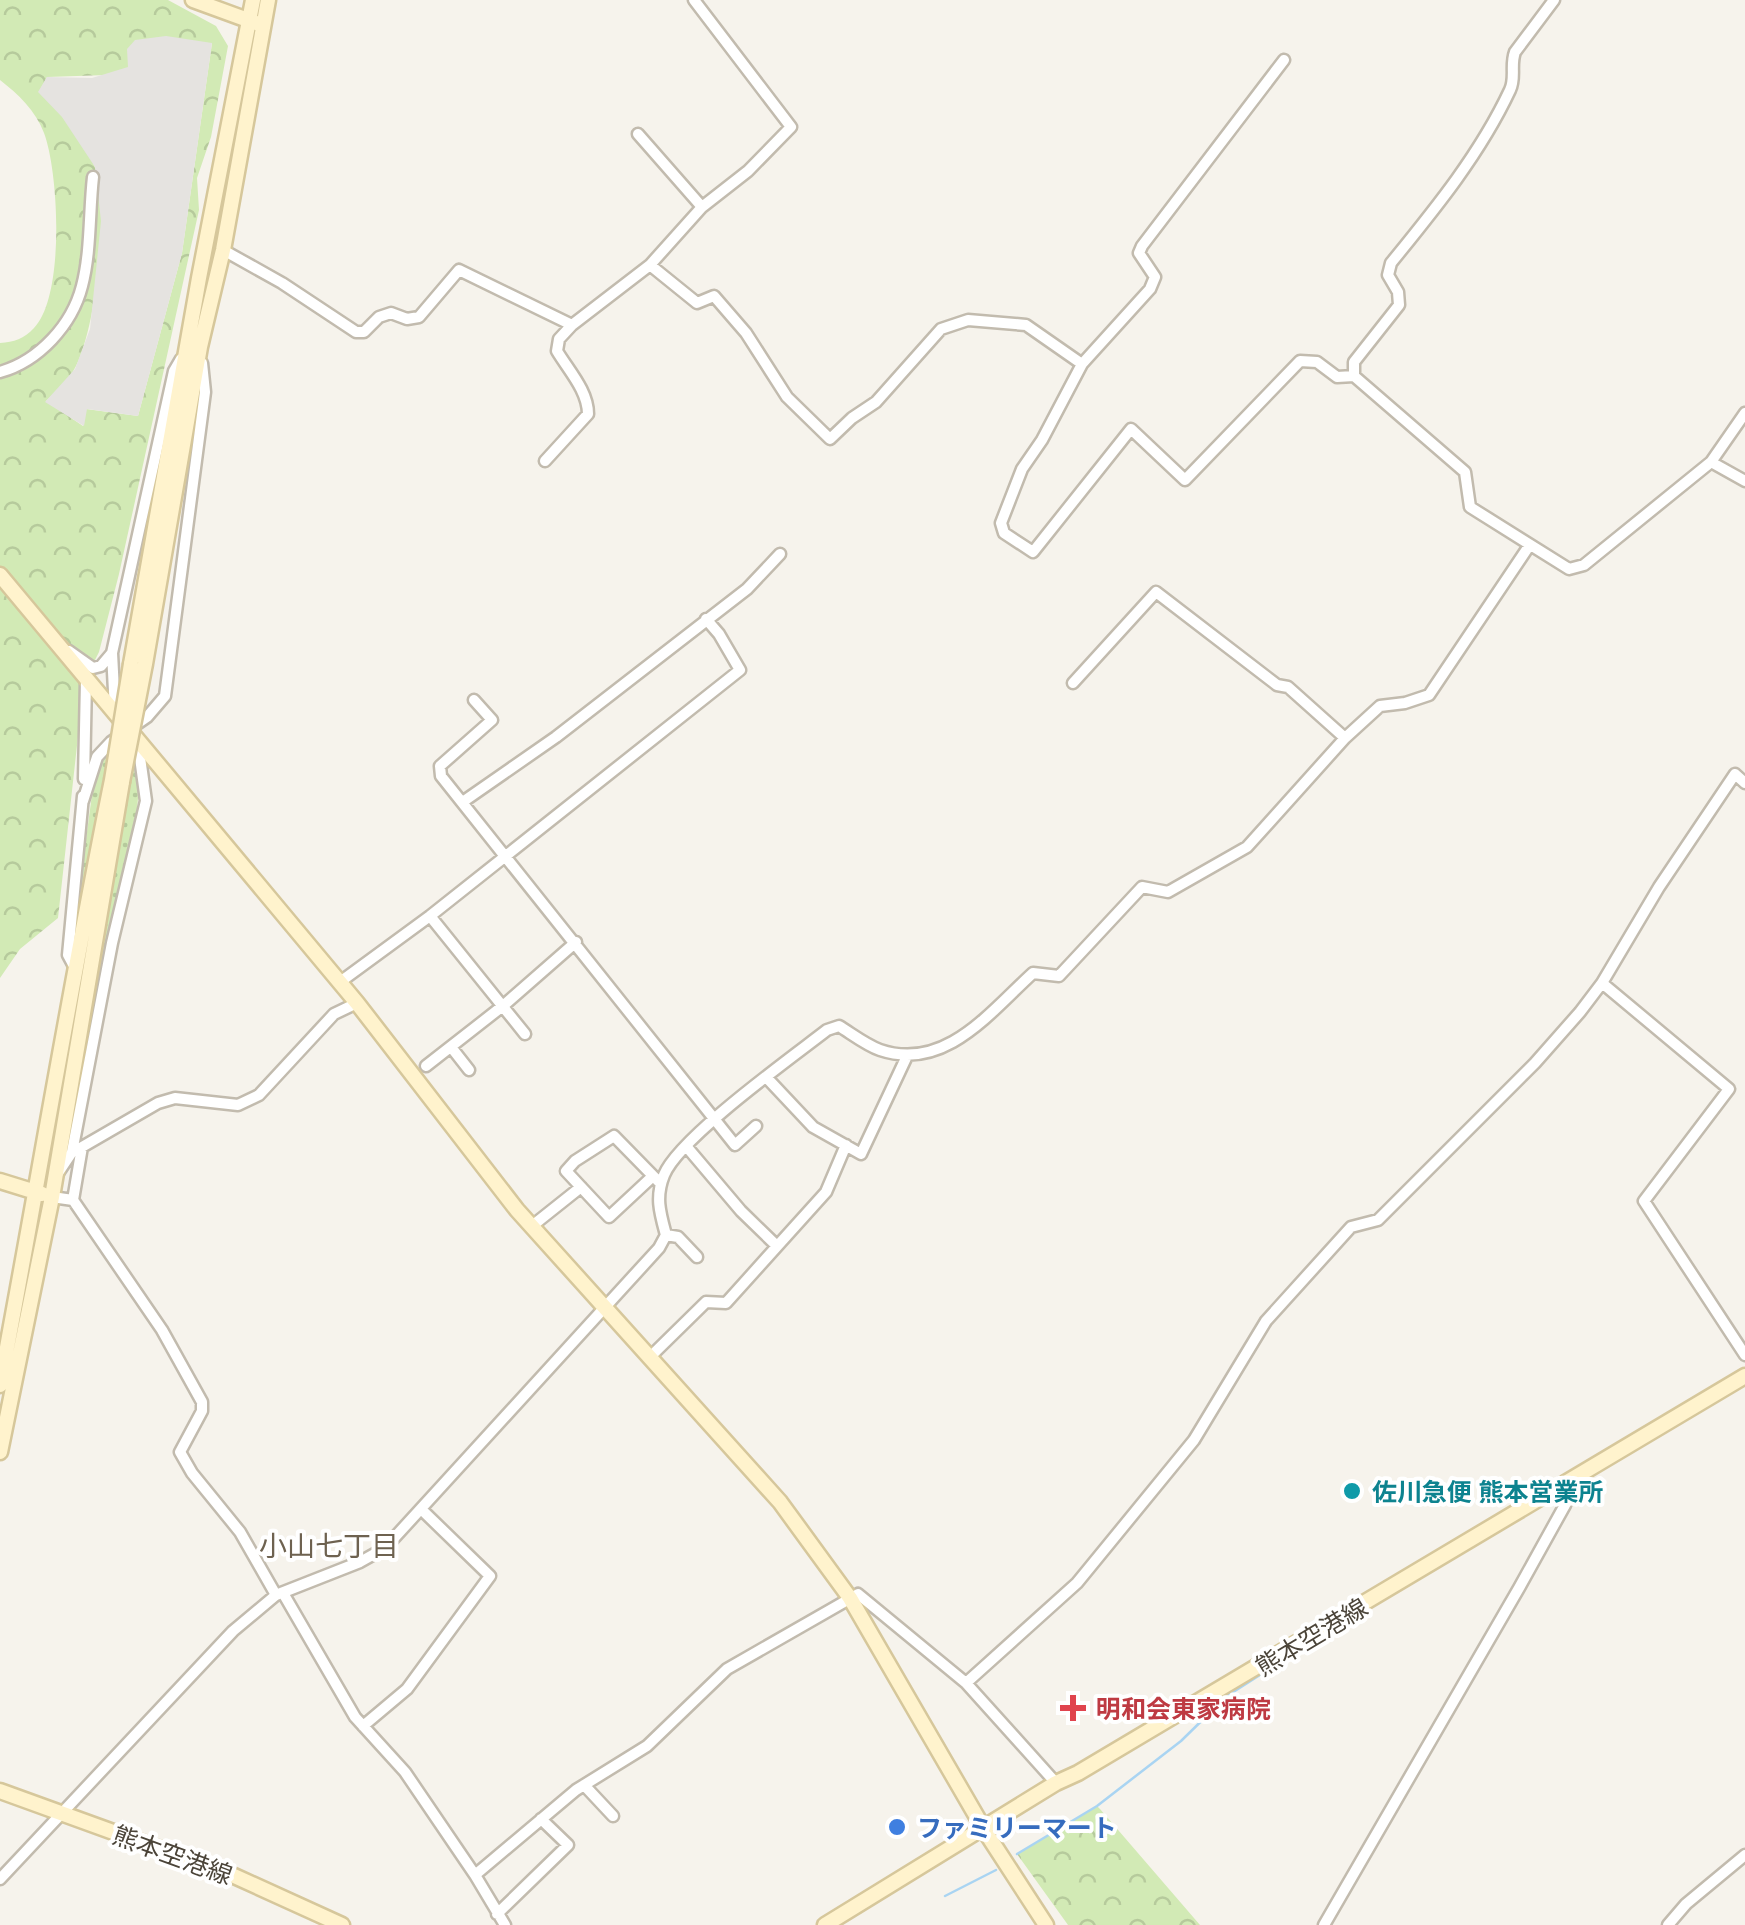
<svg xmlns="http://www.w3.org/2000/svg" width="1745" height="1925" font-family="'Open Sans','Noto Sans JP',sans-serif">
  <defs>
    <pattern id="grass-dots" width="8" height="8" patternUnits="userSpaceOnUse" patternTransform="scale(2.5)"><rect width="8" height="8" fill="#d2eab5"/><path d="M2 2h.1M6 6h.1" fill="none" stroke="#b6ca9c" stroke-width="1.8" stroke-linecap="round"/></pattern>
    <pattern id="forest-crowns" width="20" height="18" patternUnits="userSpaceOnUse" patternTransform="scale(2.5)"><rect width="20" height="18" fill="#d2eab5"/><path d="M2 6a3 3 0 1 1 6 0M12 15a3 3 0 1 1 6 0" fill="none" stroke="#b6ca9c"/></pattern>
  </defs>
  <rect width="100%" height="100%" fill="#f6f3ec"/>
  <!-- grass -->
  <path fill="url(#grass-dots)" d="M109 748 79 918 75 945 72 944 95 772 98 761Z
    M133 761 139 788 137 809 104 950 64 1152Z"/>
  <!-- forest -->
  <path fill="url(#forest-crowns)" fill-rule="evenodd" d="M0 0H168L216 26 228 46 211 137 197 178 199 210 119 574 99 652 84 682 58 918 20 949 0 978V343C14 342 24 339 34 328 65 296 59 173 44 133 36 111 18 94 0 80ZM212 43 182 253 138 416 86 409 83 426 46 401C56 391 70 379 76 366 96 327 110 207 95 167 86 143 57 108 39 92L47 77 107 75Z
    M1097 1806 1100 1809 1200 1925H1068L1017 1854Z"/>
  <!-- parking -->
  <path fill="#e5e3e0" d="M166 36 212 43 182 253 138 416 87 409 84 426 45 402 75 369 90 329 101 221 95 167 62 117 38 92 47 77 92 78 128 67 127 49 135 40Z"/>
  <g fill="none" stroke-linecap="round" stroke-linejoin="round">
    <!-- stream -->
    <path stroke="#a9d4f2" stroke-width="2.5" d="M1017 1854 1097 1806 1181 1741 1227 1696 1293 1654
      M945 1896 996 1870"/>
    <!-- street casing -->
    <g stroke="#c2bbae" stroke-width="15">
      <path id="street" d="M1284 60 1142 246 1139 253 1155 277 1150 289 1082 364 1042 440 1022 469 1001 523 1004 533 1033 552 1131 429 1185 480 1300 361 1317 362 1337 377 1354 376 1465 472 1470 507 1569 569 1584 565 1711 462 1745 413
        M638 134 702 207
        M223 250 282 283 356 332H364L379 317 391 313 407 319 419 317 459 270 572 325 650 265 702 207 748 171 791 127 694 0
        M650 265 697 303 714 296 746 333 787 397 830 439 852 418 876 402 941 329 968 320 1026 325 1082 364
        M0 372C39 361 72 325 82 286 91 252 89 212 93 177
        M1354 376V362L1399 305 1398 292 1388 275 1391 263C1435 209 1480 154 1510 90 1516 78 1510 65 1515 52L1554 0
        M545 461 588 414C588 391 569 371 557 351L559 339 572 325
        M1711 462 1745 481
        M69 651 93 668 101 666 112 653 174 371 181 359
        M112 653 115 710
        M1073 683 1156 592 1277 685 1288 687 1345 738
        M474 700 492 720 440 766 441 776 735 1145 756 1126
        M84 779 86 681
        M83 801 97 757 111 742 147 717 165 696 205 392 202 363
        M464 801 556 737 747 589 780 554
        M430 916 525 1034
        M75 968 68 955 83 796
        M340 982 430 916 740 670 719 634 706 619
        M1602 983 1729 1089 1644 1201 1745 1355
        M451 1047 469 1070
        M426 1066 504 1005 576 942
        M766 1077 813 1127 861 1154 907 1056
        M686 1146 741 1211 777 1246
        M58 1173 72 1152 112 943 146 801 138 743
        M653 1176 609 1217 566 1171 575 1161 614 1136 661 1184
        M52 1197 73 1200 82 1147 158 1103 175 1098 238 1105 259 1095 334 1014 357 1003
        M73 1200 162 1330 202 1402V1411L180 1452 192 1473 240 1532 276 1595
        M532 1226 581 1187
        M666 1235 678 1237 697 1257
        M650 1357 706 1302 726 1303 826 1192 846 1145
        M283 1593 355 1717 405 1772 475 1875 505 1925
        M966 1683 1077 1583 1194 1440 1266 1321 1351 1227 1378 1220 1535 1063 1580 1012 1602 983 1659 887 1735 774 1745 783
        M363 1726 407 1689 490 1576 422 1510
        M584 1785 613 1816
        M475 1875 576 1790 647 1746 727 1669 858 1594 966 1683 1056 1783
        M0 1879 233 1631 276 1595 360 1562 385 1548 659 1248 666 1235C660 1213 655 1197 664 1175 679 1138 791 1058 827 1030L839 1026C852 1034 866 1045 880 1050 945 1072 990 1012 1033 973L1059 976 1142 887 1168 892 1247 847 1345 738 1380 706 1405 703 1429 695 1529 546
        M497 1914 568 1845 541 1819
        M1324 1925 1519 1588 1565 1505 1576 1477
        M1668 1925 1686 1904 1745 1855"/>
    </g>
    <!-- secondary casing -->
    <g stroke="#d6c79b" stroke-width="19">
      <path id="secondary" d="M193 0 256 23
        M0 575 357 1003 517 1210 780 1502 850 1598 981 1824
        M131 664 199 278 253 0
        M145 664 200 347 223 250 268 0
        M0 1181 42 1194
        M0 1385C38 1183 71 981 112 780
        M0 1452 52 1197 122 782
        M0 1791 232 1875 342 1925
        M983 1828 1046 1925
        M825 1925 1056 1783 1078 1773 1745 1376"/>
    </g>
    <!-- street -->
    <use href="#street" stroke="#fff" stroke-width="10"/>
    <!-- secondary -->
    <use href="#secondary" stroke="#fff3cd" stroke-width="14"/>
    <!-- secondary-bridge casing -->
    <g stroke="#d6c79b" stroke-width="19" stroke-linecap="butt">
      <path id="secondary-bridge" d="M112 780 131 664
        M122 782 145 664"/>
    </g>
    <!-- secondary-bridge -->
    <use href="#secondary-bridge" stroke="#fff3cd" stroke-width="14"/>
  </g>
  <!-- markers -->
  <circle fill="#0f9aa8" stroke="#fff" stroke-width="4" cx="1352" cy="1491" r="10"/>
  <path fill="#e0444e" stroke="#fff" stroke-width="4" d="M1068 1693h10v10h10v10h-10v10h-10v-10h-10v-10h10z"/>
  <circle fill="#3f7fe0" stroke="#fff" stroke-width="4" cx="897" cy="1827" r="10"/>
  <g text-anchor="middle" dominant-baseline="central" stroke-width="8" stroke-linejoin="round" paint-order="stroke">
    <!-- culture labels -->
    <g font-size="25" font-weight="bold" fill="#0d838f" stroke="#fff" text-anchor="start">
      <text x="1372" y="1491">佐川急便 熊本営業所</text>
    </g>
    <!-- street labels -->
    <g font-size="25" fill="#4b4439" stroke="#fff">
      <text transform="translate(1311 1636) rotate(-31)">熊本空港線</text>
      <text transform="translate(173 1854) rotate(20)">熊本空港線</text>
    </g>
    <!-- health labels -->
    <g font-size="25" font-weight="bold" fill="#be3a42" stroke="#fff" text-anchor="start">
      <text x="1096" y="1708">明和会東家病院</text>
    </g>
    <!-- shop labels -->
    <g font-size="25" font-weight="bold" fill="#366cbe" stroke="#fff" text-anchor="start">
      <text x="917" y="1827">ファミリーマート</text>
    </g>
    <!-- neighbourhood labels -->
    <g font-size="28" fill="#6e6250" stroke="#fff">
      <text x="329" y="1545">小山七丁目</text>
    </g>
  </g>
</svg>
